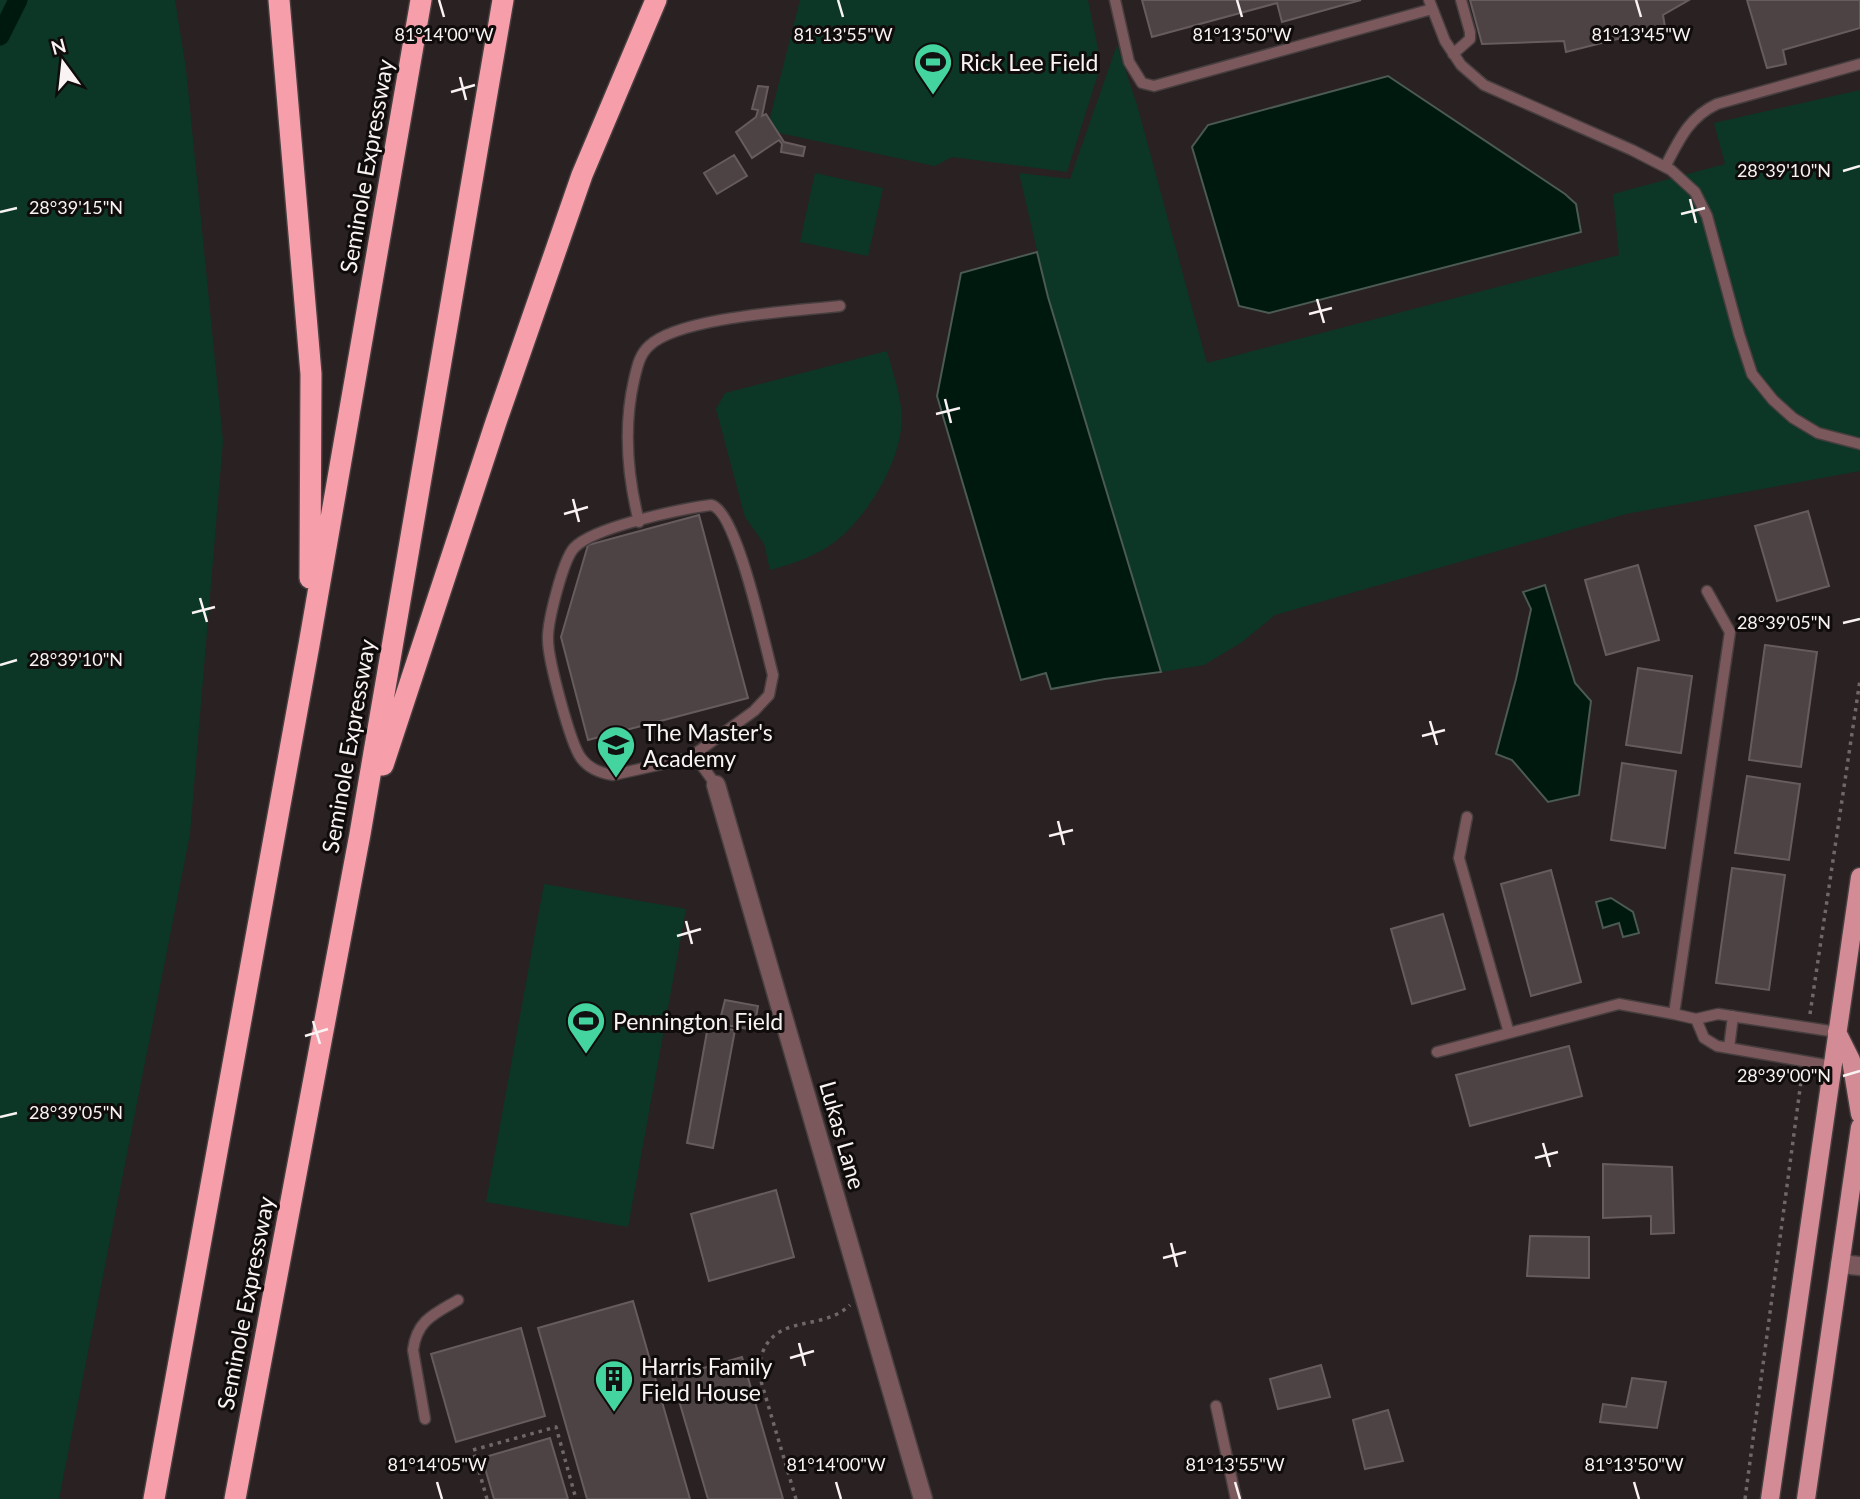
<svg xmlns="http://www.w3.org/2000/svg" width="1860" height="1499" font-family="Lato,sans-serif">
  <rect width="100%" height="100%" fill="#2a2122"/>
  <!-- green -->
  <path fill="#0c3727" d="M0 0H175L186 69 223 441 190 834 59 1499H0Z
    M800 0H1088L1099 54 1098 74 1067 172 952 157 935 166 779 133 770 118Z
    M1117 45 1137 105 1207 363 1619 255 1613 194 1725 164 1714 123 1860 90V471L1626 514 1275 615 1242 642 1204 665 1161 672 1048 297 1019 173 1070 179Z
    M815 173 883 188 868 256 800 242Z
    M887 351C892 370 899 389 901 408 907 451 873 508 842 536 822 554 796 563 770 570L764 544 745 517 716 409 725 393Z
    M544 884 686 909 628 1227 486 1202Z"/>
  <!-- water -->
  <path fill="#00190e" stroke="#4b5a53" stroke-width="2" d="M1388 76 1565 194 1576 204 1581 232 1269 313 1239 306 1192 147 1208 125Z
    M1037 252 1048 297 1161 672 1105 679 1051 689 1046 673 1021 680 937 396 961 273Z
    M1545 585 1575 683 1591 701 1579 795 1548 802 1512 760 1496 754 1516 679 1531 609 1523 592Z
    M1611 898 1633 912 1639 933 1623 937 1619 923 1603 928 1596 902Z"/>
  <g fill="none" stroke-linecap="round" stroke-linejoin="round">
    <!-- canal -->
    <path stroke="#00190e" stroke-width="19" d="M0 36 18 0"/>
  </g>
  <!-- building -->
  <path fill="#4e4344" stroke="#675c5d" stroke-width="2" d="M1142 0H1361L1282 22 1277 3 1152 37Z
    M1470 0H1689L1663 15 1665 27 1566 52 1564 41 1482 44Z
    M1747 0H1860V28L1783 50 1786 64 1767 68Z
    M758 86 768 87 762 116 766 114 784 142 805 147 803 156 781 152 782 144 779 140 752 158 736 132 756 117 758 110 752 109Z
    M734 155 747 176 717 194 704 173Z
    M1808 511 1829 586 1777 601 1755 526Z
    M699 515 748 698 588 740 561 637 588 545Z
    M1638 565 1659 640 1606 655 1585 580Z
    M1765 645 1817 652 1801 767 1749 760Z
    M1638 668 1692 676 1681 753 1626 745Z
    M1622 763 1676 771 1665 848 1611 840Z
    M1747 776 1800 784 1789 860 1735 853Z
    M1732 868 1785 875 1769 990 1716 983Z
    M1551 870 1581 982 1531 996 1501 884Z
    M1443 914 1465 989 1412 1004 1391 929Z
    M725 1000 758 1006 754 1030 719 1024Z
    M708 1026 735 1030 713 1148 687 1143Z
    M1569 1046 1582 1096 1470 1126 1456 1075Z
    M1603 1164 1672 1167 1674 1233 1651 1234V1216L1603 1218Z
    M776 1190 794 1257 709 1281 691 1214Z
    M1530 1236 1589 1237V1278L1527 1276Z
    M633 1301 690 1499H587L538 1328Z
    M521 1328 545 1416 456 1442 431 1354Z
    M742 1357 783 1499H708L672 1377Z
    M1321 1365 1330 1397 1278 1409 1270 1379Z
    M1632 1378 1666 1382 1657 1428 1600 1422 1603 1404 1626 1407Z
    M1388 1410 1403 1461 1365 1469 1353 1420Z
    M550 1438 568 1499H494L482 1458Z"/>
  <g fill="none" stroke-linecap="round" stroke-linejoin="round">
    <!-- lane casing -->
    <g stroke="#473e3f" stroke-width="13">
      <path id="lane" d="M1115 0 1129 62 1142 83 1154 86 1432 9
        M1429 0 1445 41 1461 65 1484 85 1632 150 1671 170 1695 192 1707 216 1739 334 1752 374 1773 400 1793 418 1818 433 1860 444
        M1453 54 1470 39V32L1461 0
        M1665 167C1679 140 1689 117 1717 104L1860 64
        M711 505C737 510 765 646 773 675L769 695 754 711 689 758 613 775C600 773 589 769 581 758 570 743 548 659 548 640 547 623 563 560 574 548 593 527 681 509 711 505Z
        M639 522C627 474 623 428 634 380 637 368 639 355 649 346 679 317 796 311 840 306
        M1707 591 1730 632 1674 1014 1696 1019 1718 1014 1837 1032
        M689 758 700 763 716 785
        M1467 817 1459 858 1509 1033
        M1696 1019 1704 1038 1717 1046 1832 1066
        M1729 1048 1733 1016
        M1437 1052 1619 1004 1674 1014
        M1216 1406 1236 1499
        M425 1419 413 1350C417 1320 434 1314 458 1300"/>
    </g>
    <!-- street casing -->
    <g stroke="#473e3f" stroke-width="21">
      <path id="street" d="M716 785 923 1499
        M1840 1264 1860 1266"/>
    </g>
    <!-- primary casing -->
    <g stroke="#473e3f" stroke-width="21">
      <path id="primary" d="M1837 1032 1851 1060 1860 1114
        M1770 1499 1860 877
        M1806 1499 1860 1127"/>
    </g>
    <!-- highway casing -->
    <g stroke="#473e3f" stroke-width="24">
      <path id="highway" d="M279 0 311 374 310 578
        M383 765 496 422 582 175 656 0
        M154 1499 309 645 421 0
        M235 1499 360 834 503 0"/>
    </g>
    <!-- path -->
    <path stroke="#6f6768" stroke-width="3.5" stroke-dasharray="3.5 5" stroke-linecap="butt" d="M1810 1014 1860 680
      M487 1499 473 1450 556 1427 576 1499
      M796 1499 758 1371C766 1308 819 1335 850 1305
      M1745 1499 1802 1074"/>
    <!-- lane -->
    <use href="#lane" stroke="#7b585c" stroke-width="10"/>
    <!-- street -->
    <use href="#street" stroke="#7b585c" stroke-width="18"/>
    <!-- primary -->
    <use href="#primary" stroke="#d38b95" stroke-width="18"/>
    <!-- highway -->
    <use href="#highway" stroke="#f69fab" stroke-width="21"/>
  </g>
  <!-- ticks -->
  <path fill="none" stroke="#f9f3f3" stroke-width="2.5" d="M439 0 444 17M838 0 843 17M1237 0 1242 17M1636 0 1641 17M460 77 466 100M451 92 475 85M1843 171 1860 166M1690 199 1696 223M0 212 17 208M1681 214 1705 208M1317 299 1324 323M1309 314 1332 308M945 399 951 423M936 414 960 408M573 499 579 522M564 514 588 507M200 598 207 622M192 613 215 607M1843 623 1860 619M0 665 17 660M1430 721 1437 745M1422 736 1445 730M1058 821 1064 845M1049 836 1073 830M686 921 692 944M677 936 701 929M313 1021 320 1044M305 1036 328 1029M1843 1076 1860 1071M0 1117 17 1113M1543 1143 1550 1167M1535 1158 1558 1152M1171 1243 1177 1267M1163 1258 1186 1252M799 1343 805 1366M790 1358 814 1351M437 1482 442 1499M836 1482 841 1499M1235 1482 1240 1499M1634 1482 1639 1499"/>
  <!-- icons -->
  <defs>
    <g id="stadium-pin" transform="scale(2.0125)"><path d="M0 17L-7.5 6A9.5 9.5 0 1 1 7.5 6Z" fill="#44d4a0" stroke="#100c0c"/><path d="M0-5a6.5 5 0 1 0 0 10a6.5 5 0 1 0 0-10ZM-3.5-1.8h7v3.6h-7Z" fill="#111"/></g>
    <g id="school-pin" transform="scale(2.0125)"><path d="M0 17L-7.5 6A9.5 9.5 0 1 1 7.5 6Z" fill="#44d4a0" stroke="#100c0c"/><path d="M0-5L7-2L0 1L-7-2ZM-4 1L0 2.5L4 1V4Q0 6-4 4Z" fill="#111"/></g>
    <g id="building-pin" transform="scale(2.0125)"><path d="M0 17L-7.5 6A9.5 9.5 0 1 1 7.5 6Z" fill="#44d4a0" stroke="#100c0c"/><path d="M-4-6H4V6H1V3H-1V6H-4ZM-2.5-4.3h1.7v1.8h-1.7ZM.8-4.3h1.7v1.8H.8ZM-2.5-1h1.7V.8h-1.7ZM.8-1h1.7V.8H.8Z" fill="#111"/></g>
  </defs>
  <g fill-rule="evenodd">
    <use href="#stadium-pin" x="933" y="62"/>
    <use href="#school-pin" x="616" y="745"/>
    <use href="#stadium-pin" x="586" y="1021"/>
    <use href="#building-pin" x="614" y="1379"/>
  </g>
  <g text-anchor="middle" dominant-baseline="central" stroke-width="6" stroke-linejoin="round" paint-order="stroke">
    <!-- poi labels -->
    <g font-size="23" fill="#f9f3f3" stroke="#100c0c" text-anchor="start">
      <text x="960" y="62">Rick Lee Field</text>
      <text x="643" y="732">The Master's<tspan x="643" dy="26">Academy</tspan></text>
      <text x="613" y="1021">Pennington Field</text>
      <text x="641" y="1366">Harris Family<tspan x="641" dy="26">Field House</tspan></text>
    </g>
    <!-- street labels -->
    <g font-size="23" fill="#f9f3f3" stroke="#100c0c">
      <text transform="translate(366 166) rotate(-80)">Seminole Expressway</text>
      <text transform="translate(348 746) rotate(-80)">Seminole Expressway</text>
      <text transform="translate(843 1135) rotate(74)">Lukas Lane</text>
      <text transform="translate(245 1303) rotate(-79)">Seminole Expressway</text>
    </g>
  </g>
  <g font-size="18" text-anchor="middle" fill="#f9f3f3" stroke="#100c0c" stroke-width="6" stroke-linejoin="round" paint-order="stroke">
    <text x="444" y="41">81°14'00"W</text>
    <text x="1242" y="41">81°13'50"W</text>
    <text x="1641" y="41">81°13'45"W</text>
    <text x="843" y="41">81°13'55"W</text>
    <text x="1784" y="177">28°39'10"N</text>
    <text x="76" y="214">28°39'15"N</text>
    <text x="1784" y="629">28°39'05"N</text>
    <text x="76" y="666">28°39'10"N</text>
    <text x="1784" y="1082">28°39'00"N</text>
    <text x="76" y="1119">28°39'05"N</text>
    <text x="437" y="1471">81°14'05"W</text>
    <text x="836" y="1471">81°14'00"W</text>
    <text x="1235" y="1471">81°13'55"W</text>
    <text x="1634" y="1471">81°13'50"W</text>
  </g>
  <!-- north arrow -->
  <g transform="translate(63 63) rotate(345)" stroke="#100c0c" stroke-width="5" paint-order="stroke">
  <path d="M0-5L12 26L0 18L-12 26Z" fill="#f9f3f3"/>
  <text y="-10" font-size="19" font-weight="bold" text-anchor="middle" fill="#f9f3f3">N</text>
  </g>
</svg>
